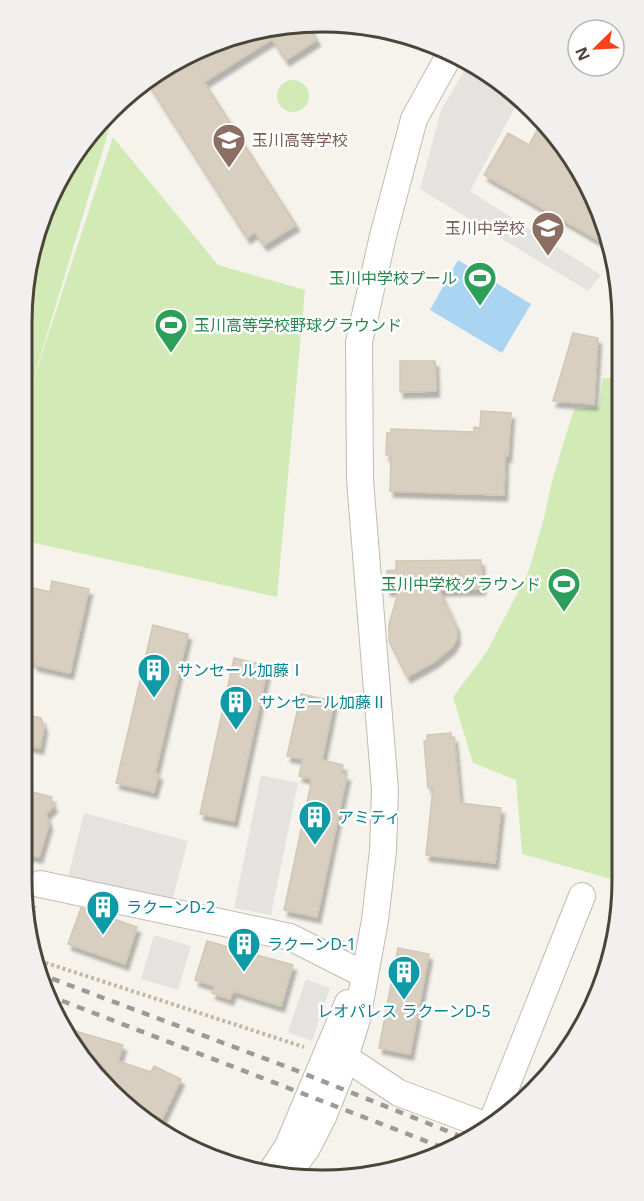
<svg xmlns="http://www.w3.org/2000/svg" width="644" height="1201" font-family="'Noto Sans','Noto Sans JP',sans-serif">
  <defs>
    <filter id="shadow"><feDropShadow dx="3.5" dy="6" stdDeviation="1.5" flood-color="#0004"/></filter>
  </defs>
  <rect width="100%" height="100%" fill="#f6f3ec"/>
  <!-- green -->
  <path fill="#d2eab5" d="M277 96a16 16 0 1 1 32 0a16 16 0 1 1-32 0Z
    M108 118 111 123 31 387 113 137 218 265 305 290 277 597 21 540 22 303 31 244 61 172Z
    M603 378 621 379 622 882 522 854 516 780 473 763 453 697 486 653 528 573 544 518 552 481 574 409 599 407Z
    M515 1083 532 1091 521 1105 502 1117Z"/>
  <!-- parking -->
  <path fill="#e5e3e0" d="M470 61 520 98 470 191 601 275 588 291 420 189 441 110Z
    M261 775 298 783 271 915 234 908Z
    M84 813 188 841 171 905 68 877Z
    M154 935 191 946 178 990 141 979Z
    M306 979 330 988 312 1041 288 1032Z"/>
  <!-- water -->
  <path fill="#a9d4f2" d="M458 260 531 304 502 353 430 310Z"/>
  <!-- building -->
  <path fill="#d8cfc1" stroke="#d3c7b4" stroke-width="1.5" filter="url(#shadow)" d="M309 27 317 40 286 60 272 39 204 82 296 225 264 245 255 232 247 238 146 80 244 31Z
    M543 119 572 155 607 225 612 248 484 175 508 133 529 145Z
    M573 333 598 338 594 404 553 401Z
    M400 361H435L436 391 400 392Z
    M481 411 511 413 508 456 505 455 504 495 390 491 391 455H386L387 433H391V429L474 432V427L480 428Z
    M481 560 482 589 439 590 456 626 457 638 452 647 434 662 407 677 389 641V624L399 590H387V571L396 570V561Z
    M52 581 89 589 70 673 34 665 35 662 24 660 29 636 21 634V585L50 592Z
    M153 625 188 634 155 773 159 774 154 792 116 783Z
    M234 658 268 666 234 821 200 814Z
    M301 694 334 701 322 760 343 765 341 774 347 775 317 917 284 910 312 779 299 776 303 759 287 756Z
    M21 714 41 718 44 727 40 748 21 744Z
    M451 733V738L454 737 460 803 501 808 495 863 426 855 433 788H428L424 741H427V735Z
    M21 789 52 797 51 801 54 806 46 814 49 824 39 857 21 853Z
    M81 908 137 927 125 964 68 944Z
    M207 941 293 965 281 1006 233 991 230 999 212 993 215 986 195 980Z
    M398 948 429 954 410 1054 379 1048Z
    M65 1028 123 1045 118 1061 151 1072 154 1066 181 1079 162 1119 125 1101 83 1063Z"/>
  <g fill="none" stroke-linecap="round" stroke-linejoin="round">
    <!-- minor casing -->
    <g stroke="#c2bbae" stroke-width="28">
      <path id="minor" d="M40 884 290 937 363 974
        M346 1058 399 1093 487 1126
        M491 1124 582 896
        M273 1169 288 1146 348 1003
        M288 1174 307 1148 323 1117 339 1077 357 1019 375 920 383 851 385 790 360 480 359 342 383 236 414 119 450 54"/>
    </g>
    <!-- path -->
    <path stroke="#c4b79f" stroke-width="4" stroke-dasharray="3 3" stroke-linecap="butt" d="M30 931 35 906
      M34 959 304 1047"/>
    <!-- minor -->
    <use href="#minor" stroke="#fff" stroke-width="26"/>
    <!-- rail -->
    <path stroke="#9a9a9a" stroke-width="4.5" stroke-dasharray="8 8" stroke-linecap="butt" d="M37 973 290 1068 467 1139
      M47 995 449 1150"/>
  </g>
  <!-- icons -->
  <defs>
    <g id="school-pin" transform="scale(1.725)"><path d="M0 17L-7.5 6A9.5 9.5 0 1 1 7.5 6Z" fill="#8d6e63" stroke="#fff"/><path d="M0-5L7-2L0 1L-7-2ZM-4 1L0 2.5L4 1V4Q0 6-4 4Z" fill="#fff"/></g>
    <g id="stadium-pin" transform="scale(1.725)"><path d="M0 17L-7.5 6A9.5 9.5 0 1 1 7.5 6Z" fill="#2e9e5b" stroke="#fff"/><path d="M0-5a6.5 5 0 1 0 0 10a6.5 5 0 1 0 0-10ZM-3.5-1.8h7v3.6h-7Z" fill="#fff"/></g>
    <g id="building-pin" transform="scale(1.725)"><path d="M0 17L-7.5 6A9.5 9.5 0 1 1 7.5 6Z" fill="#0f9aa8" stroke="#fff"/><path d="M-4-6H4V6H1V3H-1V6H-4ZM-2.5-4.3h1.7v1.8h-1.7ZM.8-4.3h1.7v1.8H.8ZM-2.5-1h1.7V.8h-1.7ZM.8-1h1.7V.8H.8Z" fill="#fff"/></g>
  </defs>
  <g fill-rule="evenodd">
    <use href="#school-pin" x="229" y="140"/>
    <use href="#school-pin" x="548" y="228"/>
    <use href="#stadium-pin" x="480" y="278"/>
    <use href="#stadium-pin" x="171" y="325"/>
    <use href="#stadium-pin" x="564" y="584"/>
    <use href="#building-pin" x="154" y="670"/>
    <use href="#building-pin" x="236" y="702"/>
    <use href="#building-pin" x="315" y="817"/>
    <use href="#building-pin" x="103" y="907"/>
    <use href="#building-pin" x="244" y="944"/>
    <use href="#building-pin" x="404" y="972"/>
  </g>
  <g text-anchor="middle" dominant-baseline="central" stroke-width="5" stroke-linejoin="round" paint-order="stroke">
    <!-- education labels -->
    <g font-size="16" fill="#785e54" stroke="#fff" text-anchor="start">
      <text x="252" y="140">玉川高等学校</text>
      <text x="525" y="228" text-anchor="end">玉川中学校</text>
    </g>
    <!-- leisure labels -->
    <g font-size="16" fill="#27864d" stroke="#fff" text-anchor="end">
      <text x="457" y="278">玉川中学校プール</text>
      <text x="194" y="325" text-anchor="start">玉川高等学校野球グラウンド</text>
      <text x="541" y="584">玉川中学校グラウンド</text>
    </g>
    <!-- culture labels -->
    <g font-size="16" fill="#0d838f" stroke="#fff" text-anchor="start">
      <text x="177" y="670">サンセール加藤Ⅰ</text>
      <text x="259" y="702">サンセール加藤Ⅱ</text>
      <text x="338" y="817">アミティ</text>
      <text x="126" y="907">ラクーンD-2</text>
      <text x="267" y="944">ラクーンD-1</text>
      <text x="404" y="1011" text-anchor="middle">レオパレス ラクーンD-5</text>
    </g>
  </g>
  <!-- crop -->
  <path d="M0 0H644V1201H0ZM322 32H322A290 290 0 0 1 612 322V880A290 290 0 0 1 322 1170H322A290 290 0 0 1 32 880V322A290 290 0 0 1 322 32Z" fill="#f1f0ef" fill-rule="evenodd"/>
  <path fill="none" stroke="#4b4439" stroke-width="3" d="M322 32H322A290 290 0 0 1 612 322V880A290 290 0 0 1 322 1170H322A290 290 0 0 1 32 880V322A290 290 0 0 1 322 32Z"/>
  <!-- north arrow -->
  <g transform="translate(596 48) rotate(246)"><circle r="28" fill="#ffffff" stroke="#b7b4b0" stroke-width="1.5"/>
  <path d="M0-4.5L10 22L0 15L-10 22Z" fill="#fc3f1d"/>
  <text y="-9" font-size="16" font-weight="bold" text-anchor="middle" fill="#4b4439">N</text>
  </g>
</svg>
